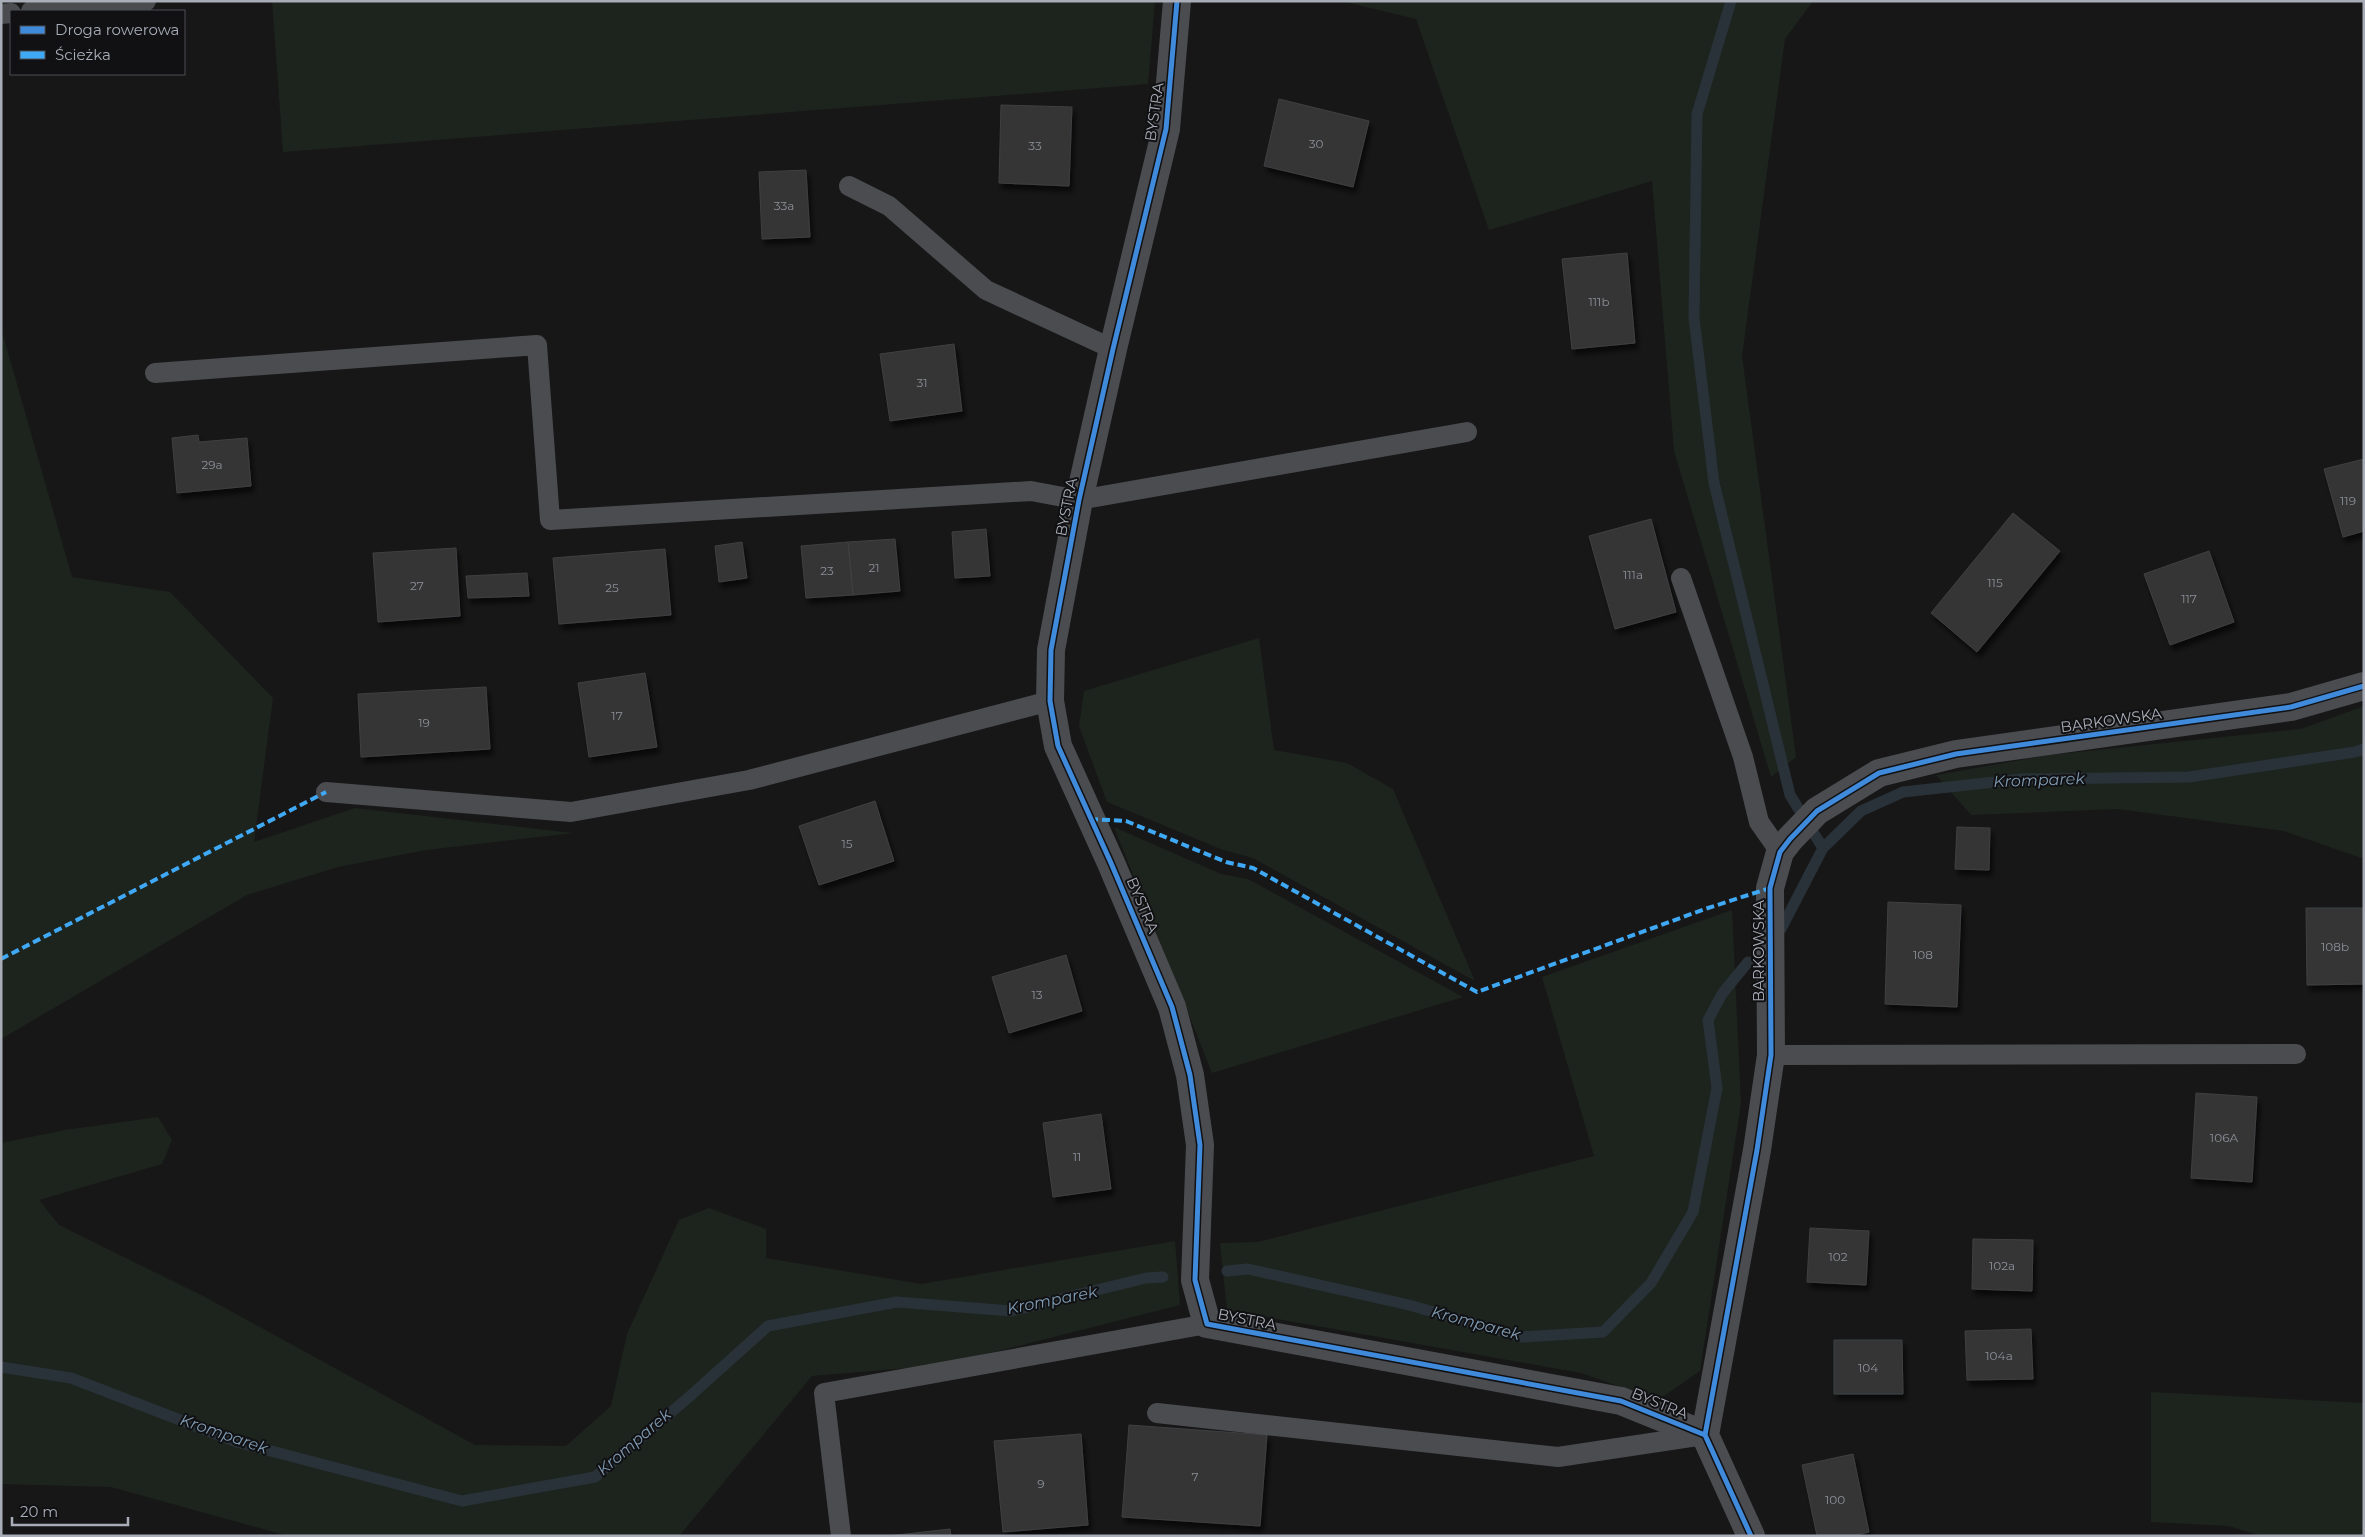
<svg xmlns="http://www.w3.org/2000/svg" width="2365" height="1537" font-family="Montserrat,sans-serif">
  <defs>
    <filter id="shadow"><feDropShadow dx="3" dy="5.5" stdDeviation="2.5" flood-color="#0009"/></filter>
  </defs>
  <rect width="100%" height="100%" fill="#171717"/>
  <!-- green -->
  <path fill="#1d241e" d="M272 1H1155L1148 84 283 152Z
    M1341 1H1813L1785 39 1742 356 1796 757 1771 777 1674 451 1652 181 1489 230 1416 19Z
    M1 328 72 577 170 592 273 698 254 842 355 808 573 833 426 850 338 867 247 895 1 1039Z
    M1259 638 1274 750 1347 763 1393 789 1475 981 1253 858 1223 850 1107 802 1079 726 1084 691Z
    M2364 706V859L2284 831 2118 809 1971 815 1936 775 2049 755 2301 729Z
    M1114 827 1221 874 1248 879 1463 997 1212 1073Z
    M1732 910 1741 1103 1700 1371 1658 1400 1581 1373 1227 1310 1220 1243 1258 1242 1594 1156 1542 977Z
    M158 1117 172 1140 162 1164 39 1200 59 1225 205 1297 475 1445 566 1446 611 1406 627 1334 679 1220 709 1208 766 1229V1258L921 1284 1175 1241 1180 1305 943 1365 812 1376 679 1536H288L111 1487 1 1484V1143L65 1130Z
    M2151 1392 2364 1403V1536H2261L2229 1526 2151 1522Z"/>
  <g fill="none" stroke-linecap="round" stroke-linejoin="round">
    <!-- stream -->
    <path stroke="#2a3239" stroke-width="11" d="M1731 1 1697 114 1694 318 1714 483 1790 795 1823 848
      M1781 929 1823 848 1861 811 1903 792 2022 779 2189 777 2355 752 2364 749
      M1227 1271 1248 1269 1409 1305 1522 1337 1603 1332 1651 1283 1693 1212 1717 1088 1708 1020 1722 994 1748 962
      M1 1367 71 1378 237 1442 462 1501 595 1477 689 1397 768 1326 897 1302 1011 1311 1146 1278 1163 1277"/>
  </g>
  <!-- building -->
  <path fill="#353536" stroke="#3f4043" filter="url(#shadow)" d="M1279 99 1369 121 1353 187 1264 166Z
    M1001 105 1072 107 1069 186 999 183Z
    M806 170 810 237 762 239 759 172Z
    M1627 253 1635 343 1572 349 1562 259Z
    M954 344 962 411 890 421 880 354Z
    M198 435 199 442 247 438 251 486 177 493 172 438Z
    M2364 459V531L2343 537 2324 469Z
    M2013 513 2060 551 1977 652 1931 613Z
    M1651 519 1676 612 1615 629 1589 536Z
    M986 529 990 576 955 578 952 532Z
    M895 539 900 591 853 595 848 542Z
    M742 542 747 578 719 582 715 546Z
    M848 542 853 595 806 598 801 546Z
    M456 548 460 616 378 622 373 553Z
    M665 549 671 615 559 624 553 558Z
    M2209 551 2234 622 2170 645 2144 574Z
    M527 573 529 596 468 598 466 576Z
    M645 673 657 747 589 757 578 683Z
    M486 687 490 749 361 757 358 694Z
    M875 801 894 861 819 885 799 826Z
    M1957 827 1990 828 1989 870 1955 869Z
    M1888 902 1961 905 1957 1007 1885 1004Z
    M2306 908H2364V984L2307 985Z
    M1066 955 1082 1011 1009 1033 992 977Z
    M2196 1093 2257 1097 2252 1182 2191 1178Z
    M1101 1114 1111 1189 1053 1197 1043 1123Z
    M1810 1228 1869 1231 1866 1285 1807 1282Z
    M1973 1239 2033 1240 2032 1291 1972 1289Z
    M2031 1329 2033 1379 1967 1380 1965 1331Z
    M1834 1340H1902L1903 1394H1834Z
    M1129 1425 1267 1435 1260 1526 1122 1517Z
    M1081 1434 1088 1525 1003 1532 994 1441Z
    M1853 1454 1869 1532 1853 1536H1817L1802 1465Z
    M950 1529 951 1536H888Z"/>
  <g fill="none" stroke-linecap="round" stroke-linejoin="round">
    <!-- service -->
    <path stroke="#4b4c50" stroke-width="20" d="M31 11 146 1
      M1 14 11 13
      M849 186 889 206 986 290 1113 349
      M155 373 537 345 550 520 1031 491 1079 500 1467 432
      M1681 578 1743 757 1759 822 1780 852
      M326 792 571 812 749 780 1050 701
      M1771 1055 2296 1054
      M1157 1413 1558 1457 1704 1435
      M841 1536 824 1393 1207 1324"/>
    <!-- minor -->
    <path stroke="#4b4c50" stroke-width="28" d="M1177 1 1166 129 1113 349 1079 500 1051 650 1050 701 1058 746 1111 863 1172 1007 1190 1075 1200 1145 1195 1280 1207 1324 1621 1401 1705 1435
      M1751 1536 1705 1435 1757 1150 1771 1055 1770 888 1780 852 1790 839 1817 811 1879 773 1956 754 2291 707 2364 686"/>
    <!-- quiet -->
    <path stroke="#3fa9f5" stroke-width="4" stroke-dasharray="8 4" stroke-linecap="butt" d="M1090 819 1126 821 1226 862 1253 868 1477 992 1705 909 1770 888
      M1 959 326 792"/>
    <!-- cycleway casing -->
    <g stroke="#111113" stroke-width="8">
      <path id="cycleway" d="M1177 1 1166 129 1113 349 1079 500 1051 650 1050 701 1058 746 1111 863 1172 1007 1190 1075 1200 1145 1195 1280 1207 1324 1621 1401 1705 1435
        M1751 1536 1705 1435 1757 1150 1771 1055 1770 888 1780 852 1790 839 1817 811 1879 773 1956 754 2291 707 2364 686"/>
    </g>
    <!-- cycleway -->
    <use href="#cycleway" stroke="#408adc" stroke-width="5"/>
  </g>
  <g text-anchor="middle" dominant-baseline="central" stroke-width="4" stroke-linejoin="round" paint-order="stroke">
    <!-- number labels -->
    <g font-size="12" fill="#8b8f98">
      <text x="1316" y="143">30</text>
      <text x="1035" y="145">33</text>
      <text x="784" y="205">33a</text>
      <text x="1599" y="301">111b</text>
      <text x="922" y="382">31</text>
      <text x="212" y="464">29a</text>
      <text x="2348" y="500">119</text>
      <text x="874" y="567">21</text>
      <text x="827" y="570">23</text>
      <text x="1633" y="574">111a</text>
      <text x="1995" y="582">115</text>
      <text x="417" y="585">27</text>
      <text x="612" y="587">25</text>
      <text x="2189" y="598">117</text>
      <text x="617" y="715">17</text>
      <text x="424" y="722">19</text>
      <text x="847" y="843">15</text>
      <text x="2335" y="946">108b</text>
      <text x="1923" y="954">108</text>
      <text x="1037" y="994">13</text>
      <text x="2224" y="1137">106A</text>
      <text x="1077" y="1156">11</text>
      <text x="1838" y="1256">102</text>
      <text x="2002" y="1265">102a</text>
      <text x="1999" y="1355">104a</text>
      <text x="1868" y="1367">104</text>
      <text x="1195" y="1476">7</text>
      <text x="1041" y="1483">9</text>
      <text x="1835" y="1499">100</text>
    </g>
    <!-- street labels -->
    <g font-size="15" fill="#a8adb8" stroke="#111113">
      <text transform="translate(1154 112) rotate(-82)">BYSTRA</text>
      <text transform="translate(1066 507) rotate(-79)">BYSTRA</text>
      <text transform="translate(2111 720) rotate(-8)">BARKOWSKA</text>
      <text transform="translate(1143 905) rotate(67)">BYSTRA</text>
      <text transform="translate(1758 951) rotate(-90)">BARKOWSKA</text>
      <text transform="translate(1247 1319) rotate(11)">BYSTRA</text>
      <text transform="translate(1660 1403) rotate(22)">BYSTRA</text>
    </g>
    <!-- water labels -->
    <g font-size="16" font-style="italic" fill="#7f9bb3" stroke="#111113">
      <text transform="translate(2039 780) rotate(-2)">Kromparek</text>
      <text transform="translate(1052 1300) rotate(-11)">Kromparek</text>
      <text transform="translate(1476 1323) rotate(15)">Kromparek</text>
      <text transform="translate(224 1434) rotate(19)">Kromparek</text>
      <text transform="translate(634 1442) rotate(-41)">Kromparek</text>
    </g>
  </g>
  <!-- border -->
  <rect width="2365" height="1537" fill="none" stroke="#a8adb8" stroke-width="5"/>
  <!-- legend -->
  <rect x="10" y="10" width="175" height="65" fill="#111113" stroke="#4d4f55"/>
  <rect x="20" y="26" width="25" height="8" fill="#408adc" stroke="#4d4f55"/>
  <text x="55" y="35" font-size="15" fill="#a8adb8">Droga rowerowa</text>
  <rect x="20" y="51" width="25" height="8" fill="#3fa9f5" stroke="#4d4f55"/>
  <text x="55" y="60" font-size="15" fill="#a8adb8">Ścieżka</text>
  <!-- scale -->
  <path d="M12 1517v8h116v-8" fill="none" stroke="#a8adb8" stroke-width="2.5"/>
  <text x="20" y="1517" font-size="15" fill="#a8adb8" stroke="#111113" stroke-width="4" paint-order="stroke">20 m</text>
</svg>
